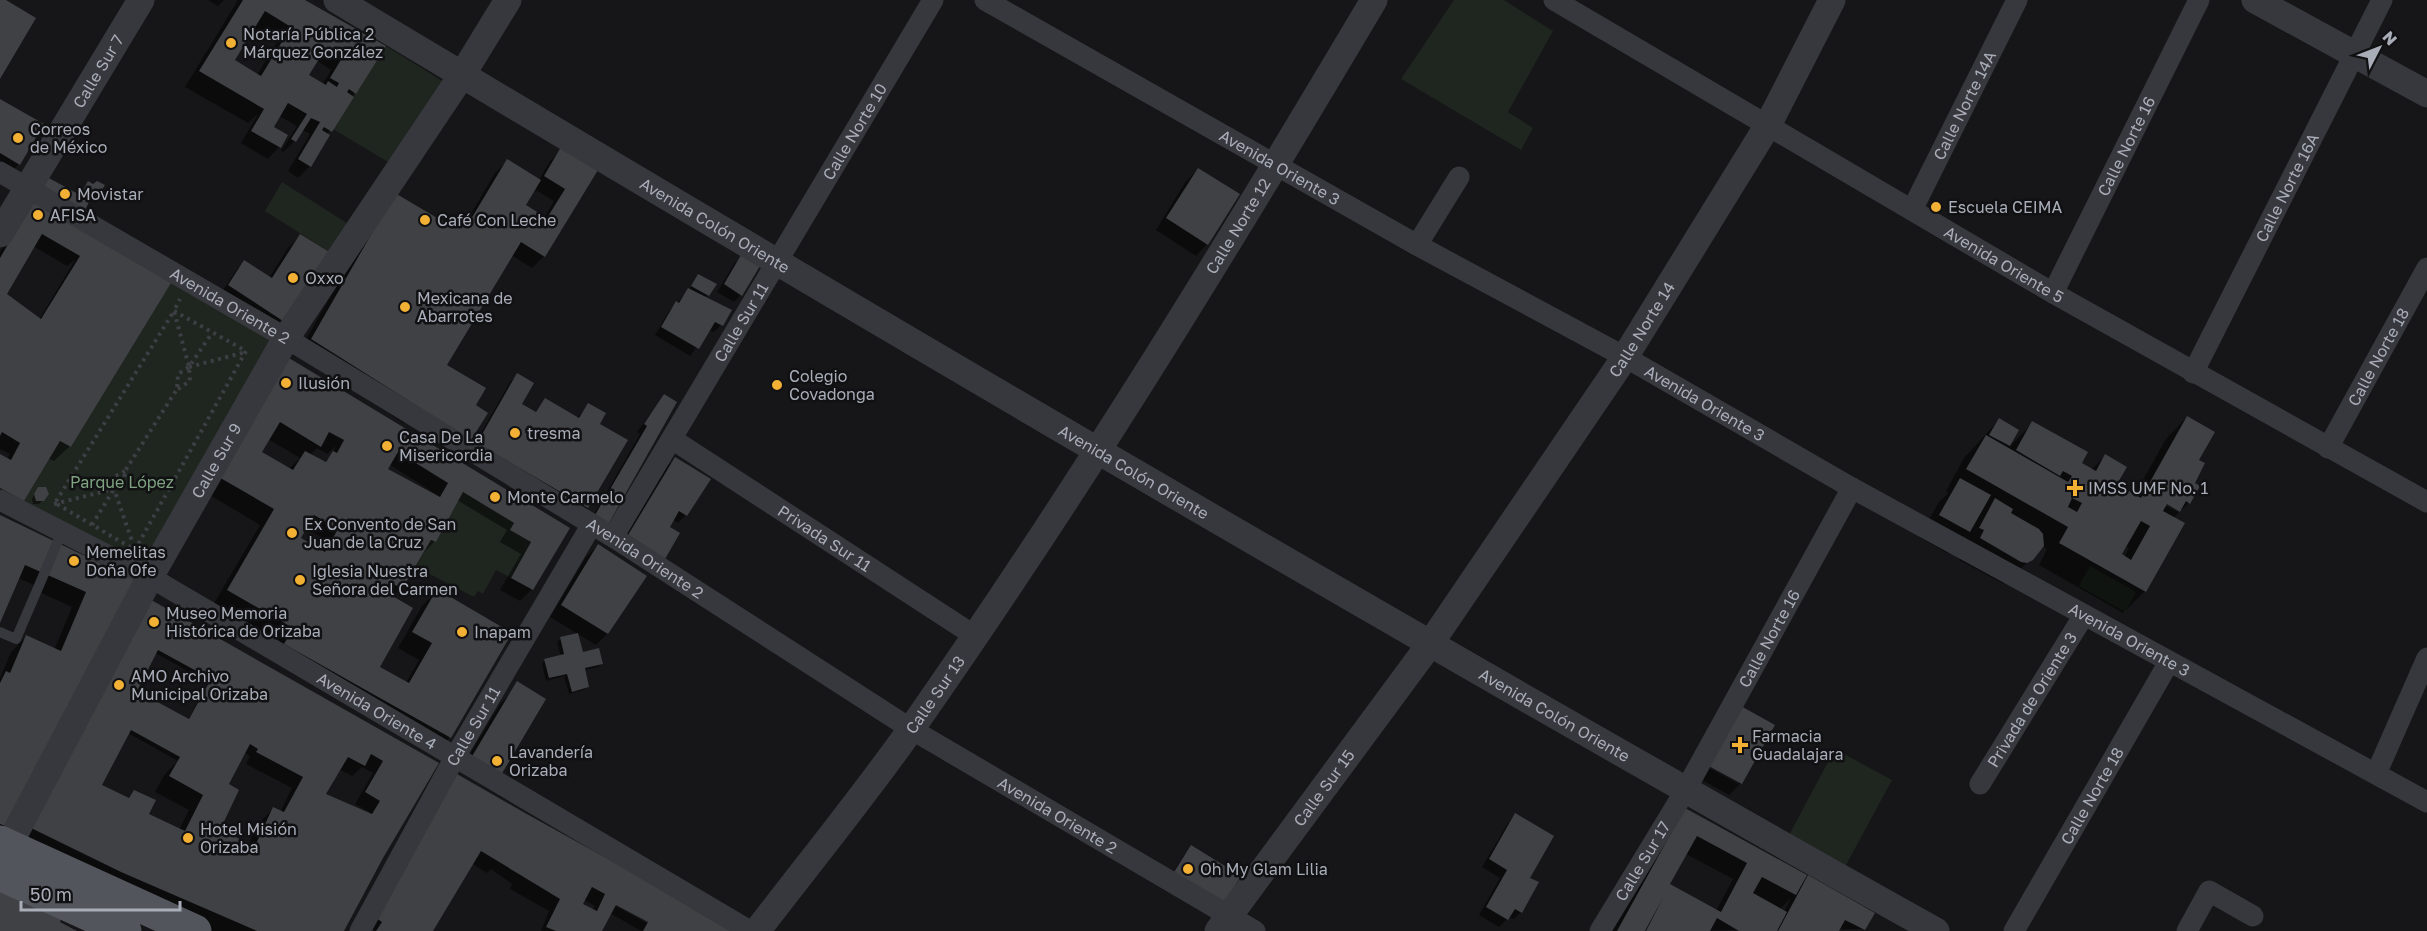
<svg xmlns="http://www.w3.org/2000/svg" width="2427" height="931" font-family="'Golos Text',sans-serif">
  <rect width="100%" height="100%" fill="#161618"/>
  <!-- green -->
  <path fill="#1e261f" d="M1454 0H1504L1553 31 1508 112 1533 128 1521 150 1401 79Z
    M386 46 444 82 393 165 333 129Z
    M282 182 350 225 331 253 265 211Z
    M173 279 278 341 145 565 24 501 60 441 71 447Z
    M463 492 514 523 510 530 531 542 511 578 496 570 483 594 478 591 474 597 416 567 431 540 436 542Z
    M2090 566 2136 592 2125 612 2079 586Z
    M1835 749 1892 780 1846 865 1789 835Z"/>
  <!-- shadow -->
  <path fill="#0007" fill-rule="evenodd" d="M208 0H224L218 6Z
    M238 0H302L384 47 327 134 310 166 298 178 288 171 310 134 302 130 295 141 283 152 281 151 297 126 279 116 272 127 286 136 279 147 268 159 241 143 258 114 248 123 185 87ZM253 28 277 42 257 75 233 61ZM316 60 331 70 322 85 307 75Z
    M0 100 19 164 8 175 0 171Z
    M562 149 596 170 544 256 532 268 511 255 404 423 297 355 372 224 448 226 455 218 465 224 495 173 507 161 539 180 550 161ZM534 189 554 201 544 218 524 206Z
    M1198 170 1207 244 1196 256 1156 230 1186 181Z
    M88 183 99 192 91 199 77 196Z
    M23 214 169 283 70 446 54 461 48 458 0 506V455L7 459 10 454 0 449V252ZM33 246 67 266 75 260 39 320 5 294Z
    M300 236 329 254 274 333 221 293 237 269 244 262 269 278 288 248Z
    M741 257V295L734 302 717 292 734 264Z
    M695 279 708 295 705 298 721 325 714 332 709 330 690 356 655 335 669 311 689 290Z
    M518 375 520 405 534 413 545 400 577 418 588 405 598 424 626 440 587 508 579 515 471 451 510 382Z
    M274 376 568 529 532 589 520 601 500 590 521 554 500 542 507 530 457 500 434 542 423 553 401 588 392 597 374 672 406 683 419 660 398 648 422 606 437 591 450 737 438 749 213 605 260 525 203 491ZM268 439 300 458 289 469 260 453ZM336 446 333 453 324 463 310 455 317 448 327 454ZM389 464 437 495 436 497 383 474ZM305 528 328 541 322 552 299 538Z
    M664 396 608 522 589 523 640 434 637 432Z
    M2187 417 2197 461 2189 503 2173 518 2145 591 2123 613 2039 565 2047 549 2041 546 2040 551 2004 584 1959 560 1963 552 1958 550 1966 535 1947 553 1919 537 1939 502 1948 493 1946 491 1964 458 1999 420 2010 446 2033 423 2080 464 2091 470 2105 456 2115 485 2134 496 2166 439ZM2161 499 2178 509V512L2159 502ZM2125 546 2129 548 2124 557 2120 555Z
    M675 459 709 479 686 515 678 523 672 519 621 543 667 467Z
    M35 493 43 500 39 504H33L32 499Z
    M0 516 135 582 0 834V678L11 652 26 637 54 650 72 607 39 592 41 588 18 578 0 619Z
    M598 545 645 576 607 634 596 645 550 617 586 557Z
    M143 603 437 764 381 857 342 931H209L19 839ZM155 653 208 682 188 720 135 691ZM128 733 178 761 165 774 155 792 189 810 179 830 147 815 134 791 127 799 100 786ZM244 752 250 756 246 764 292 788 280 812 273 809 258 824 249 844 218 831 227 783ZM362 767 373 773 355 804 369 812 368 814 324 795 339 769 352 776Z
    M561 638 582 653 602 664 598 667 584 670 588 687 584 690 569 694 564 676 546 681 542 664 545 660 561 657 557 642Z
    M508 696 544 699 460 770 500 704Z
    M1702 764 1739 784V781L1741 783 1729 795 1695 776Z
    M446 788 734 931H641L610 913 600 931H541L549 911 510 889 512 884 491 869 487 873 471 863 432 931H375L370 926ZM583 899 595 906 593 910 581 904ZM614 902 655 924 654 927 614 905Z
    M1685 810 1802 884 1809 877 1864 929 1611 931ZM1686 854 1733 879 1716 911 1664 892ZM1791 898 1784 912 1779 910Z
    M1515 815 1528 878 1521 912 1514 919 1509 917 1499 927 1479 915 1500 878 1482 867 1508 823Z
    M1191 847 1215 909 1168 880 1184 855Z"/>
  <!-- building -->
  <path fill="#404145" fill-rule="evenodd" d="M0 0H6L36 18 0 79Z
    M243 0H305L386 46 356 94 349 89 347 92 354 97 332 132 324 127 322 130 330 135 311 167 298 159 320 122 311 118 296 142 291 139 307 114 288 103 274 127 288 135 281 148 251 131 264 109 199 71ZM265 11 291 27 261 76 235 60ZM326 48 342 58 330 78 339 83 337 87 328 81 326 85 309 75Z
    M0 99 44 124 20 165 0 153Z
    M561 147 598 170 545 257 521 242 447 365 486 388 476 405 488 413 471 440 311 339 395 193 449 225 455 216 468 224 507 159 541 180 526 205 547 218 565 189 544 176Z
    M1198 168 1240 194 1208 245 1166 218Z
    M47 177 80 195 88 181 93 184 97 181 105 185 100 193 95 190 84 212 40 188Z
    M34 200 171 283 71 447 60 441 24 501 0 488V454L11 460 20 443 2 432 0 436V258ZM42 234 80 256 41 319 7 294Z
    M300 234 331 253 286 323 228 285 244 260 272 278Z
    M741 255 760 266 742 296 724 284Z
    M698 274 717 284 709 296 691 286Z
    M688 288 732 310 723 326 715 322 699 349 661 327 676 301 679 303Z
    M289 358 570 528 533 590 511 578 531 542 510 530 514 523 463 492 436 542 431 540 402 589 390 582 384 591 413 608 380 667 409 683 432 643 412 632 437 589 512 633 451 738 284 644 293 628 227 590 274 509 217 476ZM280 422 321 447 329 432 344 440 337 453 333 451 326 462 305 451 293 470 262 452ZM398 452 448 483 440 497 388 469ZM314 515 338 529 325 552 301 538Z
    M517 373 534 383 522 404 536 412 545 398 579 418 588 403 606 413 600 424 628 440 588 508 477 443Z
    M664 394 677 402 609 523 595 515 647 426 644 424Z
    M2187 416 2215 432 2199 460 2205 463 2195 483 2200 486 2190 504 2186 501 2180 512 2167 504 2163 511 2185 523 2146 592 2059 543 2068 527 1966 469 1986 435 2068 482 2072 476 2063 471 2060 476 2016 450 2032 421 2088 452 2082 463 2096 471 2105 454 2127 467 2117 484 2141 498ZM2072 498 2082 503 2077 512 2068 507ZM2141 521 2150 526 2131 560 2122 554Z
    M1999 418 2019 430 2010 446 1989 435Z
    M675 457 711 479 687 516 679 511 670 527 680 533 665 559 628 535Z
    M1960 478 1991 495 1970 532 1939 515Z
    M38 487H46L49 494 44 501H36L34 494Z
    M1995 498 2013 509 2011 513 2039 529 2043 534 2044 546 2033 560 2027 563 2021 562 1980 538 1984 530 1979 528Z
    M0 515 137 581 8 827 0 824V683L6 671 10 673 26 635 61 651 86 592 25 565 0 623Z
    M598 544 647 576 608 634 561 605Z
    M146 597 439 763 383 858 344 931H257L121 872 29 827ZM158 650 211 679 189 719 137 691ZM131 730 180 757 169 776 203 795 185 831 149 814 156 800 134 790 129 798 102 785ZM250 744 258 749 256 752 303 777 284 812 273 807 255 846 220 830 239 790 229 784ZM371 754 383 761 365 792 380 801 372 814 326 794 348 757 365 766Z
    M578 633 583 652 599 648 603 664 585 668 589 687 572 692 567 674 549 678 544 659 564 654 560 637Z
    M517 681 546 699 501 775 471 758Z
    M1739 705 1775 725 1742 784 1705 764Z
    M457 774 525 813 738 931H643L648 922 616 905 602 931H556L546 927 560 899 481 851 433 931H376L382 922 376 918ZM592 887 605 894 597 911 583 904Z
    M1685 808 1807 875 1796 895 1762 877 1753 893 1787 912 1777 931H1739L1717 918 1710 931H1646L1664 896 1645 931H1617ZM1697 836 1747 863 1721 912 1670 884Z
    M1515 813 1554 836 1530 878 1539 882 1522 913 1515 909 1508 920 1486 907 1507 870 1489 859Z
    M1191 845 1241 876 1224 903 1174 872Z
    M1808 875 1875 913 1865 930 1845 920 1839 931H1778Z
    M0 890 61 919 60 922 77 931H0Z"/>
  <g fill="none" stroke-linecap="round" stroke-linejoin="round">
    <!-- path -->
    <path stroke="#3d3f44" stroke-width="4" stroke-dasharray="3 4.5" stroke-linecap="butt" d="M174 311 246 351 135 550 55 503Z
      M189 367 246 352
      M178 389 190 381 189 367 174 311 180 299
      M125 471 114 477V489L133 544
      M54 504 114 489
      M92 525 114 489 124 483 125 471 177 389 178 374 189 367 212 333"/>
    <!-- service -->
    <path stroke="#37383d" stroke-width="10" d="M0 632 16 639 62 532"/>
    <!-- minor -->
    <g stroke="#37383d" stroke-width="21">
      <path id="s1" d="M985 0 1417 245 1625 357 1852 488 2427 802"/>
      <path id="s2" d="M1554 0 2053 293 2427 502"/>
      <path id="s3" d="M0 172 286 338 613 537 911 729 1255 931"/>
      <path id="s4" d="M1912 210 2017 0"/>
      <path d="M1417 245 1459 177"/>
      <path id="s5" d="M2053 293 2199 0"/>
      <path id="s6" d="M2193 373 2382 0"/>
      <path id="s7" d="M672 439 975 636"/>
      <path id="s8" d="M2328 448 2427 268"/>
      <path id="s9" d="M0 500 150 577 750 931"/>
      <path id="s10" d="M613 537 933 0"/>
      <path d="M2376 774 2427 658"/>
      <path id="s11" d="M1980 784 2084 615"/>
      <path id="s12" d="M360 931 455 757 592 524"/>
      <path id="s13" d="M1600 931 1685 791 1852 488"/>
      <path id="s14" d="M2014 931 2169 662"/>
      <path d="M2187 931 2209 891 2253 916"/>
    </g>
    <!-- tertiary -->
    <g stroke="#37383d" stroke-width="27">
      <path id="s15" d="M337 0C866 317 1398 630 1936 931"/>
      <path d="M2255 0 2427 94"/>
      <path id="s16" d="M0 234 141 0"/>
      <path id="s17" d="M0 862 150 577 286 338 462 75 508 0"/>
      <path id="s18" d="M757 931C809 863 864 796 914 725 1078 491 1228 246 1374 0"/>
      <path id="s19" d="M1218 931 1430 644 1625 357 1768 125 1832 0"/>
    </g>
    <!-- primary -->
    <path stroke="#53555c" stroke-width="33" d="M0 842 195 931
      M0 874 125 931"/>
  </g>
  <!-- markers -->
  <g fill="#f2b134" stroke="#111113" stroke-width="2">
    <circle cx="231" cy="43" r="6"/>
    <circle cx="18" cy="138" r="6"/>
    <circle cx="65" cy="194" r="6"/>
    <circle cx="1936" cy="207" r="6"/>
    <circle cx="38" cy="215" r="6"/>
    <circle cx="425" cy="220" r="6"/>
    <circle cx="293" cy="278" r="6"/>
    <circle cx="405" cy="307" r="6"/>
    <circle cx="286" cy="383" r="6"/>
    <circle cx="777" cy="385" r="6"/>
    <circle cx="515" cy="433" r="6"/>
    <circle cx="387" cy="446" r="6"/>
    <path d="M2072 479h6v6h6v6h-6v6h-6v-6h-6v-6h6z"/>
    <circle cx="495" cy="497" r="6"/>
    <circle cx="292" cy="533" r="6"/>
    <circle cx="74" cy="561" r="6"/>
    <circle cx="300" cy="580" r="6"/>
    <circle cx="154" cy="622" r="6"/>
    <circle cx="462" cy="632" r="6"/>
    <circle cx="119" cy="685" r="6"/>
    <path d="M1737 736h6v6h6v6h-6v6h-6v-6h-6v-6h6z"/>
    <circle cx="497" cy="761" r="6"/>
    <circle cx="188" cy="838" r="6"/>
    <circle cx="1188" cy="869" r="6"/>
  </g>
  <g text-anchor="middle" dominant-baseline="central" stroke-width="5" stroke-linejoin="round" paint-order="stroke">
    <!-- poi labels -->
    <g font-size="16" fill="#a8adb8" stroke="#111113" text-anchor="start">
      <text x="243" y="34">Notaría Pública 2<tspan x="243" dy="18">Márquez González</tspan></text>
      <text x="30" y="129">Correos<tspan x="30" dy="18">de México</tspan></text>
      <text x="77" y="194">Movistar</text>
      <text x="1948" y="207">Escuela CEIMA</text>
      <text x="50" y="215">AFISA</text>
      <text x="437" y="220">Café Con Leche</text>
      <text x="305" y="278">Oxxo</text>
      <text x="417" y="298">Mexicana de<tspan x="417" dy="18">Abarrotes</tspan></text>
      <text x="789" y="376">Colegio<tspan x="789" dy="18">Covadonga</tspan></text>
      <text x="298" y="383">Ilusión</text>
      <text x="527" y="433">tresma</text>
      <text x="399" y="437">Casa De La<tspan x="399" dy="18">Misericordia</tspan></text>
      <text x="2088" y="488">IMSS UMF No. 1</text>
      <text x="507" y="497">Monte Carmelo</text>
      <text x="304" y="524">Ex Convento de San<tspan x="304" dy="18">Juan de la Cruz</tspan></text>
      <text x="86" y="552">Memelitas<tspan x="86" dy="18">Doña Ofe</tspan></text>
      <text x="312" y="571">Iglesia Nuestra<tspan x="312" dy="18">Señora del Carmen</tspan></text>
      <text x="166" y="613">Museo Memoria<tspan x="166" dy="18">Histórica de Orizaba</tspan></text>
      <text x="474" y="632">Inapam</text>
      <text x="131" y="676">AMO Archivo<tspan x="131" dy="18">Municipal Orizaba</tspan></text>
      <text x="1752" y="736">Farmacia<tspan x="1752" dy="18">Guadalajara</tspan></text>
      <text x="509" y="752">Lavandería<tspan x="509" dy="18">Orizaba</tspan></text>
      <text x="200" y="829">Hotel Misión<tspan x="200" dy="18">Orizaba</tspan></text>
      <text x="1200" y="869">Oh My Glam Lilia</text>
    </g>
    <!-- street labels -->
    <g font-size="16" fill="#a8adb8" stroke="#111113">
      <text stroke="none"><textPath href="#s16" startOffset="190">Calle Sur 7</textPath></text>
      <text stroke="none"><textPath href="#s4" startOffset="117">Calle Norte 14A</textPath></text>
      <text stroke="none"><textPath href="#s10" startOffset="472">Calle Norte 10</textPath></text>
      <text stroke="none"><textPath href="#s5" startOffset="164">Calle Norte 16</textPath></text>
      <text stroke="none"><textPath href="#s1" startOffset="339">Avenida Oriente 3</textPath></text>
      <text stroke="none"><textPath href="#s6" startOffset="208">Calle Norte 16A</textPath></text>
      <text stroke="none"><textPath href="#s15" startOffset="440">Avenida Colón Oriente</textPath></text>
      <text stroke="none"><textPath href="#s18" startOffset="854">Calle Norte 12</textPath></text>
      <text stroke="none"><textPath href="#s2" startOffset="522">Avenida Oriente 5</textPath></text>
      <text stroke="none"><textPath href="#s3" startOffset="266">Avenida Oriente 2</textPath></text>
      <text stroke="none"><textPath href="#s10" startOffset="250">Calle Sur 11</textPath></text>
      <text stroke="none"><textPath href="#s19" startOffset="736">Calle Norte 14</textPath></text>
      <text stroke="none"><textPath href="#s8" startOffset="104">Calle Norte 18</textPath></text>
      <text stroke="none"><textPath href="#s1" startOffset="825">Avenida Oriente 3</textPath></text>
      <text stroke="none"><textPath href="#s17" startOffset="456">Calle Sur 9</textPath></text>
      <text stroke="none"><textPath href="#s15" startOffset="926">Avenida Colón Oriente</textPath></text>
      <text stroke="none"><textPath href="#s7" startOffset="182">Privada Sur 11</textPath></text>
      <text stroke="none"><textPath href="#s3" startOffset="752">Avenida Oriente 2</textPath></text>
      <text stroke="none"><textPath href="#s13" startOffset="338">Calle Norte 16</textPath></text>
      <text stroke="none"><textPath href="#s1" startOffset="1311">Avenida Oriente 3</textPath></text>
      <text stroke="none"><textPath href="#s18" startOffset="296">Calle Sur 13</textPath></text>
      <text stroke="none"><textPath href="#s11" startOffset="99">Privada de Oriente 3</textPath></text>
      <text stroke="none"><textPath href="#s9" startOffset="432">Avenida Oriente 4</textPath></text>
      <text stroke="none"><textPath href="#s15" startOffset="1412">Avenida Colón Oriente</textPath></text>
      <text stroke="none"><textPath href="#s12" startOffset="234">Calle Sur 11</textPath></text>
      <text stroke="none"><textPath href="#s19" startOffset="178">Calle Sur 15</textPath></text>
      <text stroke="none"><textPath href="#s14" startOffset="156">Calle Norte 18</textPath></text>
      <text stroke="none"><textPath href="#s3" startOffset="1238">Avenida Oriente 2</textPath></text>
      <text stroke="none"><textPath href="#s13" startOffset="82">Calle Sur 17</textPath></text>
    </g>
    <!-- park labels -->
    <g font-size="16" fill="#7fa381" stroke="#111113">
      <text x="122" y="482">Parque López</text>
    </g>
  </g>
  <!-- north arrow -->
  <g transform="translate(2379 48) rotate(48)" stroke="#111113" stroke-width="4.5" paint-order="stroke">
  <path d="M0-4.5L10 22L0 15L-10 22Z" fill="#a8adb8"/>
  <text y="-9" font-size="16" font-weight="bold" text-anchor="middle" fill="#a8adb8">N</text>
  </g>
  <!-- scale -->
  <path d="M21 901v9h159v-9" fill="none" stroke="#a8adb8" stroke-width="3"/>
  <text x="30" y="901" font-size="18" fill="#a8adb8" stroke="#111113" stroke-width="4.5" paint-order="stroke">50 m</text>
</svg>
